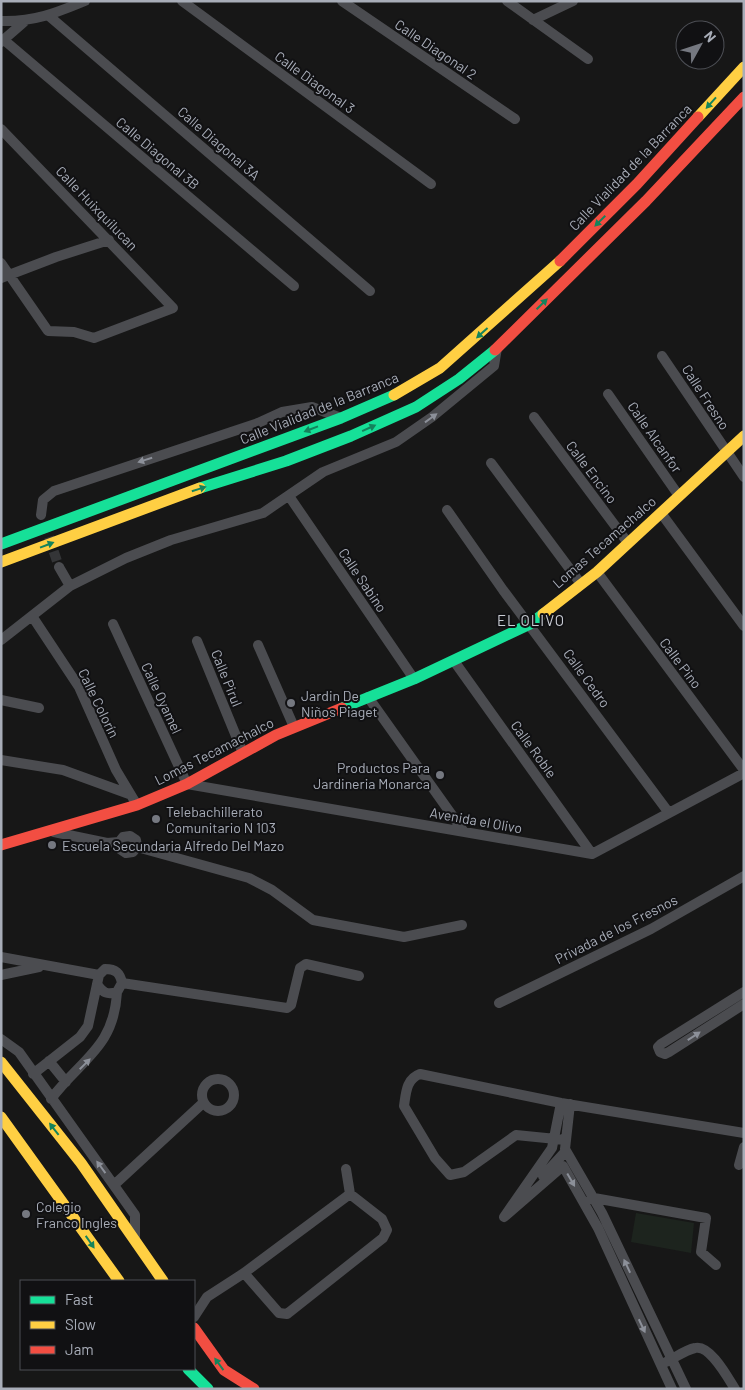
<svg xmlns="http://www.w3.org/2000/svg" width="745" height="1390" font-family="Barlow,sans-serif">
  <rect width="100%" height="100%" fill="#171717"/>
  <!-- green -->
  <path fill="#1d241e" d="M636 1213 694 1223 691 1253 631 1242Z"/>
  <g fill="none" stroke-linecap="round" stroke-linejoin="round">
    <!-- street-tunnel -->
    <path stroke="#343537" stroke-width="10" stroke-dasharray="10 5" stroke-linecap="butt" d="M44 523 59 567"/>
    <!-- street -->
    <path stroke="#4b4c50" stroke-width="10" d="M182 1 431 184
      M342 1 515 119
      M507 1 588 59
      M49 16 370 291
      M533 20 573 1
      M1 21C34 22 56 13 85 1
      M4 40 294 286
      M1 42 24 22
      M1 129 173 308 94 338 74 332 48 331 1 263
      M1 278 56 257 109 240
      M662 356 744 477
      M608 394 679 496
      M534 417 628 543
      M491 463 581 584
      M289 496 414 679
      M447 510 503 590 669 813
      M661 513 744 626
      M41 515 43 500 54 491 258 423 282 412 312 407 341 418
      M59 567 70 586
      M597 572 744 770
      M32 616 79 687 116 770 137 805
      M113 624 187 784 592 854 744 773
      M1 640 70 586 126 558 171 540 263 513 323 472 396 442 432 417 494 366 497 348
      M197 641 243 753
      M258 645 294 727
      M454 661 592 854
      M368 697 464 832
      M1 700 39 708
      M1 760 63 770 129 794
      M54 832 107 843 119 842 123 837 130 836 136 840 137 847 133 852 126 853 120 849 119 842
      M137 847 249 878 272 890 313 920 404 937 462 925
      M1 957 99 975
      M1 975 39 967
      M122 983 287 1008 291 1005 300 968 306 964 359 976
      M744 992 661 1044 658 1047 660 1052 665 1054 669 1052 744 1004
      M499 1003 651 929 744 876
      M1 1039 19 1052 135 1215V1239
      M49 1061 66 1082
      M33 1074 80 1037 88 1026 99 975 105 969C116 969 120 973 122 983L117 992C107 995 103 993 97 984
      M202 1095a16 16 0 1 1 32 0a16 16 0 1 1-32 0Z
      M51 1099C81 1059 114 1048 117 992
      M561 1103 552 1148 504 1217 563 1166 598 1228 672 1389
      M570 1104 565 1149 602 1213 686 1389
      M566 1140 516 1135 464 1172 450 1175 435 1158 404 1106C406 1093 406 1079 420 1074L561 1103 744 1133
      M739 1165 744 1147
      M543 1176 566 1151
      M114 1185 203 1103
      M591 1199 594 1198 706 1218 701 1252 716 1265
      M244 1273 279 1313 287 1314 383 1238 387 1230 382 1219 350 1194
      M194 1317 207 1297 244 1273 350 1194 346 1169
      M666 1362C675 1358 685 1350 695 1348 710 1344 728 1378 735 1389"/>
    <!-- fast -->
    <path stroke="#16e098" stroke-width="11" d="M200 488 286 461 351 436 416 407 459 379 495 350
      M1 544 341 418 394 395
      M342 708 414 679 530 624 543 614
      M188 1369 208 1389"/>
    <!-- slow -->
    <path stroke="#ffcf43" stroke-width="11" d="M698 117 744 67
      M394 395 440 368 560 261
      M1 562 200 488
      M543 614 597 572 744 436
      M1 1062 81 1163 163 1281
      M1 1117 119 1281"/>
    <!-- jam -->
    <path stroke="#f24e42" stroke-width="11" d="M560 261 637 184 698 117
      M495 350 646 201 744 97
      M1 845 137 805 187 784 276 735 342 708
      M194 1328 224 1370 254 1389"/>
  </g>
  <!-- one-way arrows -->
  <defs><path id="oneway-solid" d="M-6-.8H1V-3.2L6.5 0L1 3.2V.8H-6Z" transform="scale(1.25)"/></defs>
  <g fill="#14835c">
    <use href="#oneway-solid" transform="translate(711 103) rotate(132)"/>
    <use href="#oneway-solid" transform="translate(600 221) rotate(135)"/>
    <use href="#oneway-solid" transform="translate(542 304) rotate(-44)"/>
    <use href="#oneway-solid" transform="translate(482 333) rotate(138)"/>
    <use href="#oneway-solid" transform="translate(369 428) rotate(-24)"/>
    <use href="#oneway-solid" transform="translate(311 429) rotate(159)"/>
    <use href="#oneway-solid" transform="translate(199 489) rotate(-17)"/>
    <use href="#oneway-solid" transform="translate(47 545) rotate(-21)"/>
    <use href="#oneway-solid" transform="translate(54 1129) rotate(-128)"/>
    <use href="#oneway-solid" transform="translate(90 1242) rotate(55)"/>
    <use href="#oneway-solid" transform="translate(219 1364) rotate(-126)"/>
  </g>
  <g fill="#8c9099">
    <use href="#oneway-solid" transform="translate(431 418) rotate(-36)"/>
    <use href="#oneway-solid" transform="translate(145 460) rotate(163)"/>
    <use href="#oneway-solid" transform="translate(694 1036) rotate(-33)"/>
    <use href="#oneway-solid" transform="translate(85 1064) rotate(-45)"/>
    <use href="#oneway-solid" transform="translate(101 1167) rotate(-126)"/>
    <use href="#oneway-solid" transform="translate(571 1180) rotate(60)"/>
    <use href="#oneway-solid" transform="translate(627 1266) rotate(-115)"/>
    <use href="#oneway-solid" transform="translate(642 1326) rotate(65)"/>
  </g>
  <!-- markers -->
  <g fill="#757880" stroke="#111113" stroke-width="2">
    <circle cx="291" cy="703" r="5"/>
    <circle cx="440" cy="775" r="5"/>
    <circle cx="156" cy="819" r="5"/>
    <circle cx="52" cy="845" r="5"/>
    <circle cx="26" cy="1214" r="5"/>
  </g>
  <g text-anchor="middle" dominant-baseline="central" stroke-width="4" stroke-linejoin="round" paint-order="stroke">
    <!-- street labels -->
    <g font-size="14" fill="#a8adb8" stroke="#111113">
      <text transform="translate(436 49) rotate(34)">Calle Diagonal 2</text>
      <text transform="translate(315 82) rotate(36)">Calle Diagonal 3</text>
      <text transform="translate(219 143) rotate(41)">Calle Diagonal 3A</text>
      <text transform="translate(158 153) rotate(40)">Calle Diagonal 3B</text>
      <text transform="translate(630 167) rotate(-46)">Calle Vialidad de la Barranca</text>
      <text transform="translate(97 208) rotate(46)">Calle Huixquilucan</text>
      <text transform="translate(706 397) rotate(57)">Calle Fresno</text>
      <text transform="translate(319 408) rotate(-22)">Calle Vialidad de la Barranca</text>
      <text transform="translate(655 437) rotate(55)">Calle Alcanfor</text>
      <text transform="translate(592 472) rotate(53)">Calle Encino</text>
      <text transform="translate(604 542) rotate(-41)">Lomas Tecamachalco</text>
      <text transform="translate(363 580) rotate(56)">Calle Sabino</text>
      <text transform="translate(681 663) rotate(53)">Calle Pino</text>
      <text transform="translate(227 678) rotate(68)">Calle Pirul</text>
      <text transform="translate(587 678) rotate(54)">Calle Cedro</text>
      <text transform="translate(162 698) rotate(65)">Calle Oyamel</text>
      <text transform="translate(99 703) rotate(64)">Calle Colorín</text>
      <text transform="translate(534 749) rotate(54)">Calle Roble</text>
      <text transform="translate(214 751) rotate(-27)">Lomas Tecamachalco</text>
      <text transform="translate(476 820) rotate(10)">Avenida el Olivo</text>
      <text transform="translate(616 929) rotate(-27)">Privada de los Fresnos</text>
    </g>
    <!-- poi labels -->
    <g font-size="14" fill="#a8adb8" stroke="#111113" text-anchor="start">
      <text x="301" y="695">Jardin De<tspan x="301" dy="16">Niños Piaget</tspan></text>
      <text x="430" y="767" text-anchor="end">Productos Para<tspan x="430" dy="16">Jardineria Monarca</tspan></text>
      <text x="166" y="811">Telebachillerato<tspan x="166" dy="16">Comunitario N 103</tspan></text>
      <text x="62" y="845">Escuela Secundaria Alfredo Del Mazo</text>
      <text x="36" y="1206">Colegio<tspan x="36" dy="16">Franco Ingles</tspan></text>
    </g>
    <!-- neighbourhood labels -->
    <g font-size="15" letter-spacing="1" fill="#c9ccd4" stroke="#111113">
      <text x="531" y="620">EL OLIVO</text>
    </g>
  </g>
  <!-- border -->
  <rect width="745" height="1390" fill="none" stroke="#a8adb8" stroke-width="5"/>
  <!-- legend -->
  <rect x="20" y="1280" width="175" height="90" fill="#111113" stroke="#4d4f55"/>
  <rect x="30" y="1296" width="25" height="8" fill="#16e098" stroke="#4d4f55"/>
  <text x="65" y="1305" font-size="15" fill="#a8adb8">Fast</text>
  <rect x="30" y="1321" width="25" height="8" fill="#ffcf43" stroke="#4d4f55"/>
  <text x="65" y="1330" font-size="15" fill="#a8adb8">Slow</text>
  <rect x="30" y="1346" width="25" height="8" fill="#f24e42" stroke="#4d4f55"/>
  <text x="65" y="1355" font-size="15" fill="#a8adb8">Jam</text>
  <!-- north arrow -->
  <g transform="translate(700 45) rotate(50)"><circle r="24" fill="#111113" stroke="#4d4f55"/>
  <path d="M0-4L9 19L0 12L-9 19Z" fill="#757880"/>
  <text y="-8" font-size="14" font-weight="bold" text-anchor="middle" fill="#a8adb8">N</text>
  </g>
</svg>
